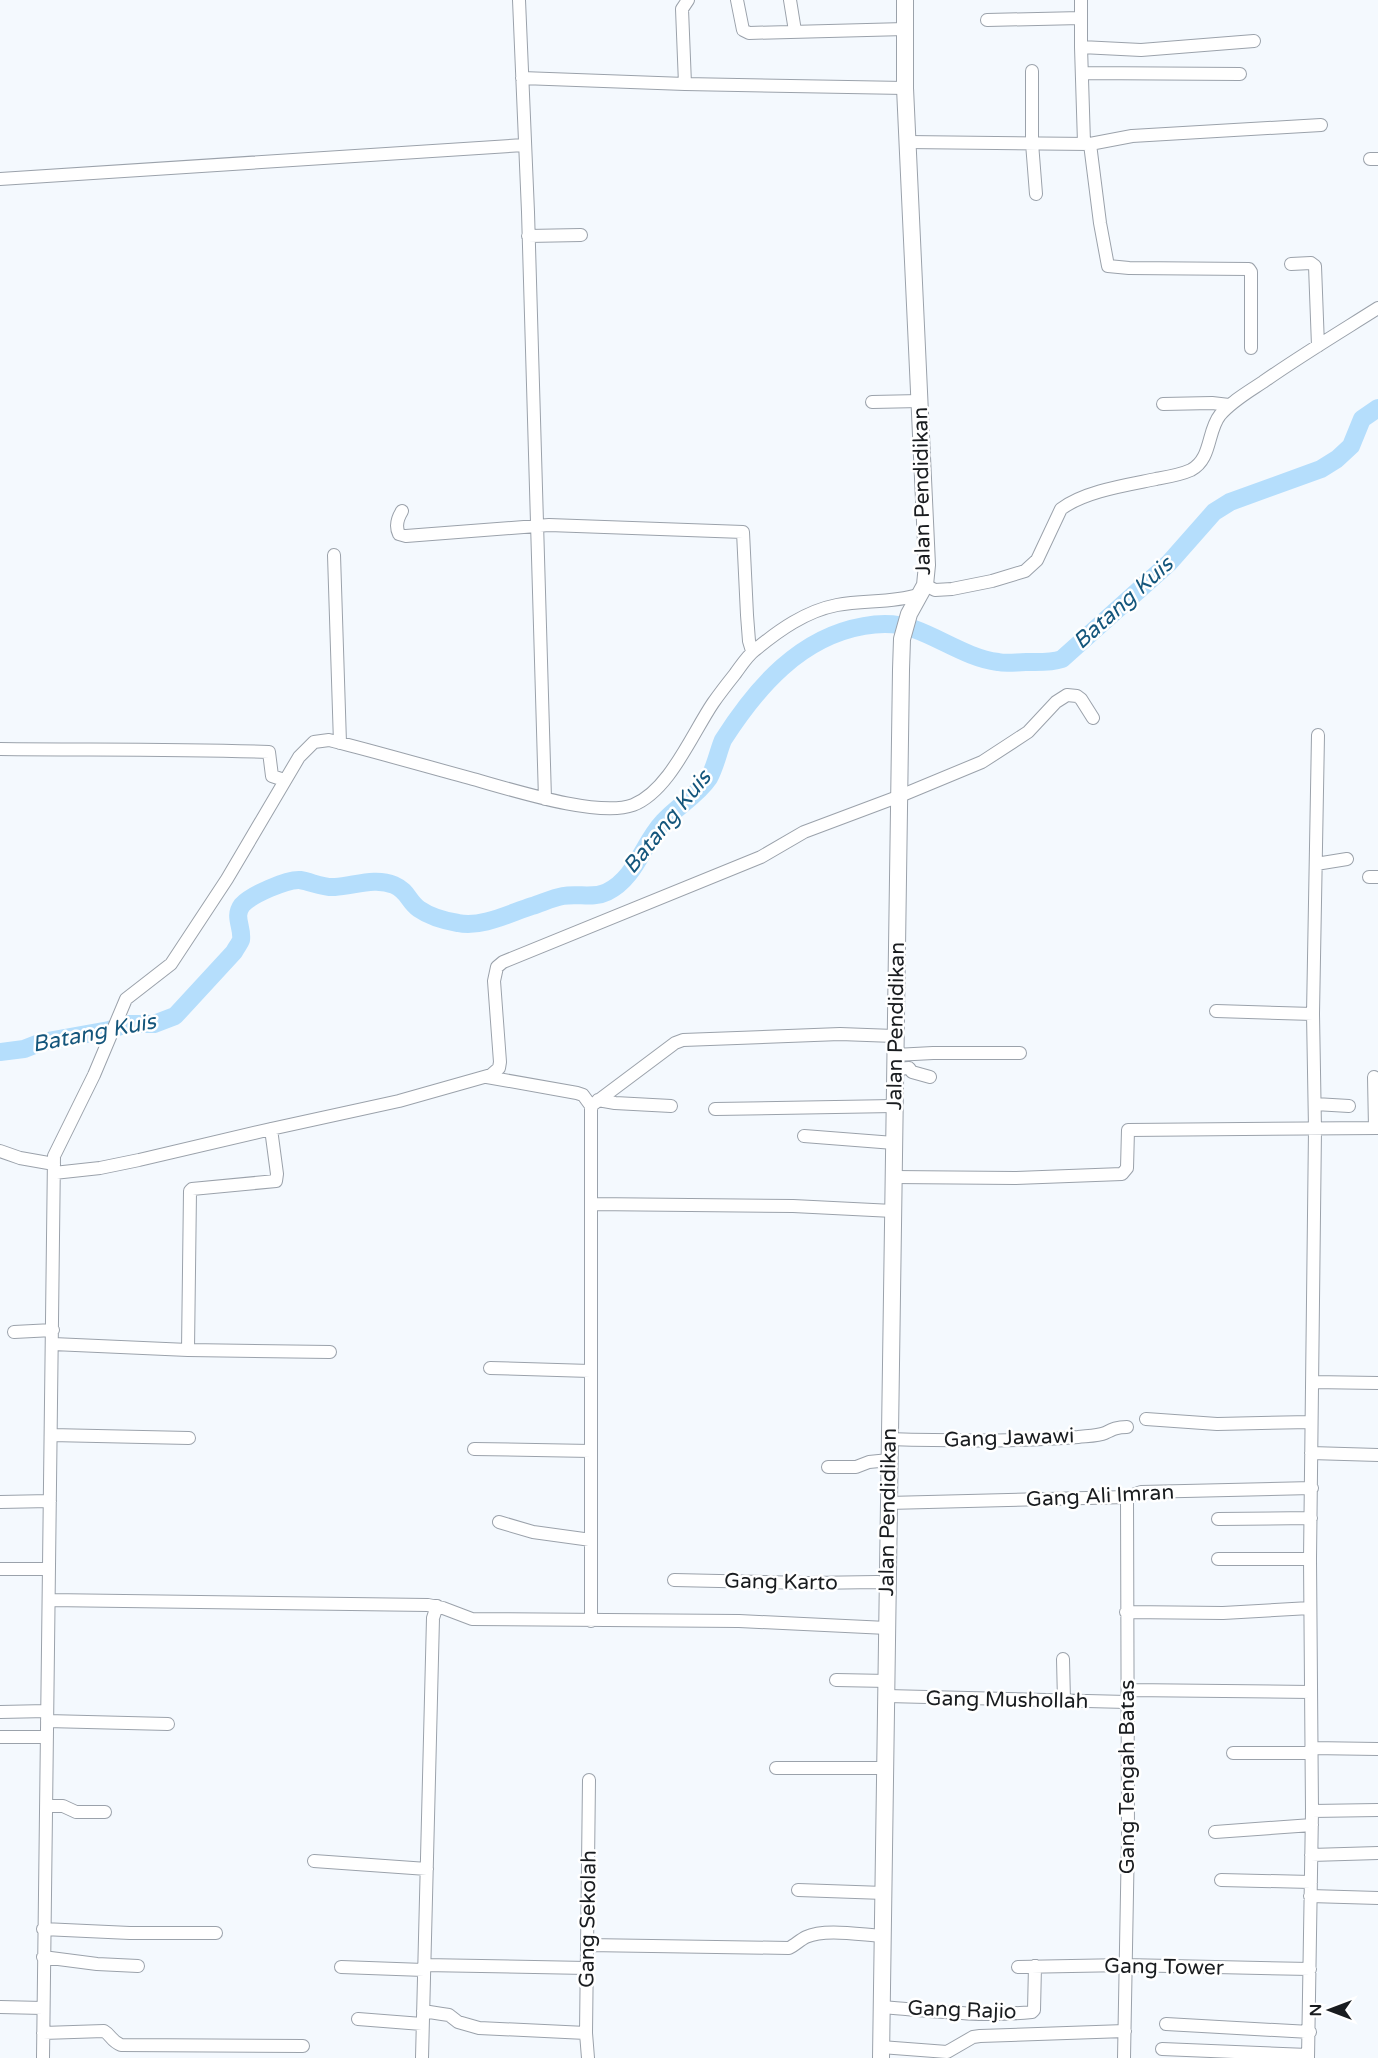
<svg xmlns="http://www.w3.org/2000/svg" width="1378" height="2058" font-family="'Varela Round',sans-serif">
  <rect width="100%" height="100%" fill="#f4f9fe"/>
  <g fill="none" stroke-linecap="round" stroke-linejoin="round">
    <!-- river -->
    <path stroke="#b5defc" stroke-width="18" d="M0 1052 24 1049 42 1042 109 1030 127 1024H154L175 1016 234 952C236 948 240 943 241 940 243 927 233 917 242 905 251 895 287 879 300 880 312 882 323 888 335 887 354 886 375 877 394 885 408 891 408 901 419 909 429 916 446 921 458 923 482 928 510 913 532 906 542 903 552 898 563 896 578 893 593 899 607 892 636 878 643 843 663 822 677 806 697 796 709 778 716 765 718 752 723 740 757 687 800 637 864 626 880 623 898 623 914 629 942 639 968 658 998 662 1007 664 1017 662 1026 662 1038 662 1050 663 1062 659L1169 563 1214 512 1230 502 1321 469 1337 459 1351 446 1362 419 1378 408"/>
    <!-- street casing -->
    <g stroke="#9ba2ab" stroke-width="14">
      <path id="street" d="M519 0 528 212 545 799
        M737 0 743 30 749 33 905 29
        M790 0 795 31
        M1081 0V47L1084 143
        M987 20 1081 18
        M1081 47 1141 50 1254 41
        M1032 71V143L1036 194
        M1082 73 1240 74
        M522 78 685 84 905 88
        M685 84 682 9 688 0
        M907 142 1090 144 1132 136 1321 125
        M1090 144 1100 223 1108 266 1129 268 1249 269 1251 272V348
        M1370 159H1378
        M0 179 524 145
        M528 236 581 235
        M1291 264 1311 263 1315 266 1318 346
        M872 402 920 401
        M1163 404 1212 403 1229 405
        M402 511C397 519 395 526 399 534L406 536 549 525 743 532 747 615 749 641 752 651
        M334 555 340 743
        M925 585 935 590 952 589 992 581 1025 571 1037 560 1061 509C1085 491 1127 485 1156 479 1167 477 1180 475 1191 470 1212 459 1207 431 1220 415 1232 401 1248 392 1263 382 1300 356 1340 332 1378 308
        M0 749C90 750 179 749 269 752L272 776 284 780
        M1316 864 1347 859
        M1369 877H1378
        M1216 1011 1313 1014
        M895 1055 933 1053H1020
        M895 1069 909 1068 912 1072 930 1077
        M487 1077 577 1093 583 1095 591 1106V1621
        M1374 1077 1375 1128
        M598 1100 615 1103 671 1106
        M1315 1104 1349 1106
        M591 1106 675 1043 683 1040 840 1034 894 1036
        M715 1109 894 1106
        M804 1136 894 1143
        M0 1151 20 1158 54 1164
        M54 1173 100 1168 139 1160 271 1129 399 1101 491 1075 499 1068 500 1062 494 981 497 967 503 962 761 857 804 832 900 796 982 762 1028 732 1056 702 1067 695 1077 696 1081 699 1093 718
        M893 1177 1015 1178 1122 1174 1127 1168 1128 1130 1378 1128
        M591 1204 793 1206 893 1211
        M14 1332 53 1330
        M53 1344 188 1350 330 1352
        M188 1350 190 1191 192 1189 276 1181 277 1174 271 1129
        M490 1368 590 1371
        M1312 1382 1378 1383
        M1146 1419 1217 1424 1311 1422
        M51 1435 189 1438
        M889 1439C952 1441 1015 1442 1078 1437 1086 1436 1098 1436 1105 1433 1113 1429 1117 1427 1127 1427
        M474 1449 591 1451
        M1311 1453 1378 1455
        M828 1467H856L869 1462 889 1460
        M0 1502 50 1501
        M888 1503 1127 1497 1141 1492 1312 1488
        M1218 1519 1311 1518
        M499 1522 533 1532 591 1540
        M1218 1559H1310
        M0 1569H49
        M674 1580 809 1583 877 1582 888 1584
        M49 1600 428 1605 443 1608 472 1619 739 1621 887 1628
        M1126 1612 1223 1613 1310 1608
        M1063 1659 1064 1701
        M836 1680 888 1681
        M1128 1690 1311 1692
        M887 1696 1127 1702
        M0 1712 47 1711
        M47 1721 168 1724
        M0 1737H47
        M1311 1748 1378 1749
        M1233 1753H1311
        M776 1768H886
        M46 1806H63L76 1812H105
        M1312 1811 1378 1810
        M1215 1832 1312 1825
        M1311 1855 1378 1853
        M314 1861 427 1869
        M1221 1880 1311 1882
        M798 1890 884 1893
        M1310 1896 1378 1898
        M43 1929 130 1933H216
        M588 1945 789 1948C795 1945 800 1940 806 1937 825 1928 862 1935 883 1936
        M43 1957 97 1964 138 1966
        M424 1965 587 1968
        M341 1967 424 1970
        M1018 1967 1125 1965 1310 1969
        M0 2007 43 2008
        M882 2007C931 2011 982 2017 1032 2012L1034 2010 1035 1966
        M423 2011 442 2014 449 2015 458 2022 479 2028 586 2033
        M358 2019 422 2024
        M1166 2024 1310 2032
        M43 2033 104 2031C111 2035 111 2041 121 2045L303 2046
        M881 2047 947 2052 973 2037 980 2036 1125 2031
        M1162 2049 1308 2055
        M43 2058 54 1156 94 1075 126 999 171 964 227 879 299 757 314 742 329 740C377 752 425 766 473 779 510 789 598 818 633 805 669 791 692 734 713 703 720 693 727 684 735 674 741 666 747 656 755 650 779 630 806 611 837 605 864 600 892 603 918 595
        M422 2058 433 1618 437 1606
        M588 2058 586 2033 589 1780
        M1124 2058 1128 1838 1127 1497
        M1308 2058 1312 1811 1310 1559 1315 1129 1313 1014 1318 735"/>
    </g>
    <!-- secondary casing -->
    <g stroke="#9ba2ab" stroke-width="18">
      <path id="secondary" d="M881 2058 901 670 902 639 909 614 925 585 927 565 905 88V0"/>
    </g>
    <!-- street -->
    <use href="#street" stroke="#fff" stroke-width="12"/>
    <!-- secondary -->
    <use href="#secondary" stroke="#fff" stroke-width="16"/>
  </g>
  <g text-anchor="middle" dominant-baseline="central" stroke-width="5" stroke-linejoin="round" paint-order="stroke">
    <!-- street labels -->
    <g font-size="21" fill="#191c1f" stroke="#fff">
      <text transform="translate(922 491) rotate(-91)">Jalan Pendidikan</text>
      <text transform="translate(896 1026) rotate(-89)">Jalan Pendidikan</text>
      <text transform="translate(1009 1438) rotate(-2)">Gang Jawawi</text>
      <text transform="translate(1100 1496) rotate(-3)">Gang Ali Imran</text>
      <text transform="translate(888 1512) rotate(-89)">Jalan Pendidikan</text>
      <text transform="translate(781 1582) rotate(1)">Gang Karto</text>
      <text transform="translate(1007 1700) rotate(1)">Gang Mushollah</text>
      <text transform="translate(1127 1777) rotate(-90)">Gang Tengah Batas</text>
      <text transform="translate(588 1919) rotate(-89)">Gang Sekolah</text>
      <text transform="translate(1164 1967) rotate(1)">Gang Tower</text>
      <text transform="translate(962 2010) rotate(2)">Gang Rajio</text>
    </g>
    <!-- water labels -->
    <g font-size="22" font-style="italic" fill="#14567c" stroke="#fff">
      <text transform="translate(1123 603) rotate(-42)">Batang Kuis</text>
      <text transform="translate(667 822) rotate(-51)">Batang Kuis</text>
      <text transform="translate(94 1033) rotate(-11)">Batang Kuis</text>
    </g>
  </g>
  <!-- north arrow -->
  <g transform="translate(1330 2010) rotate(270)" stroke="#ffffff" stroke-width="4.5" paint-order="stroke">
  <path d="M0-4.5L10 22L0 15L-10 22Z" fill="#191c1f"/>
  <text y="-9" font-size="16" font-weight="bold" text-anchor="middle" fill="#191c1f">N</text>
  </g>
</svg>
